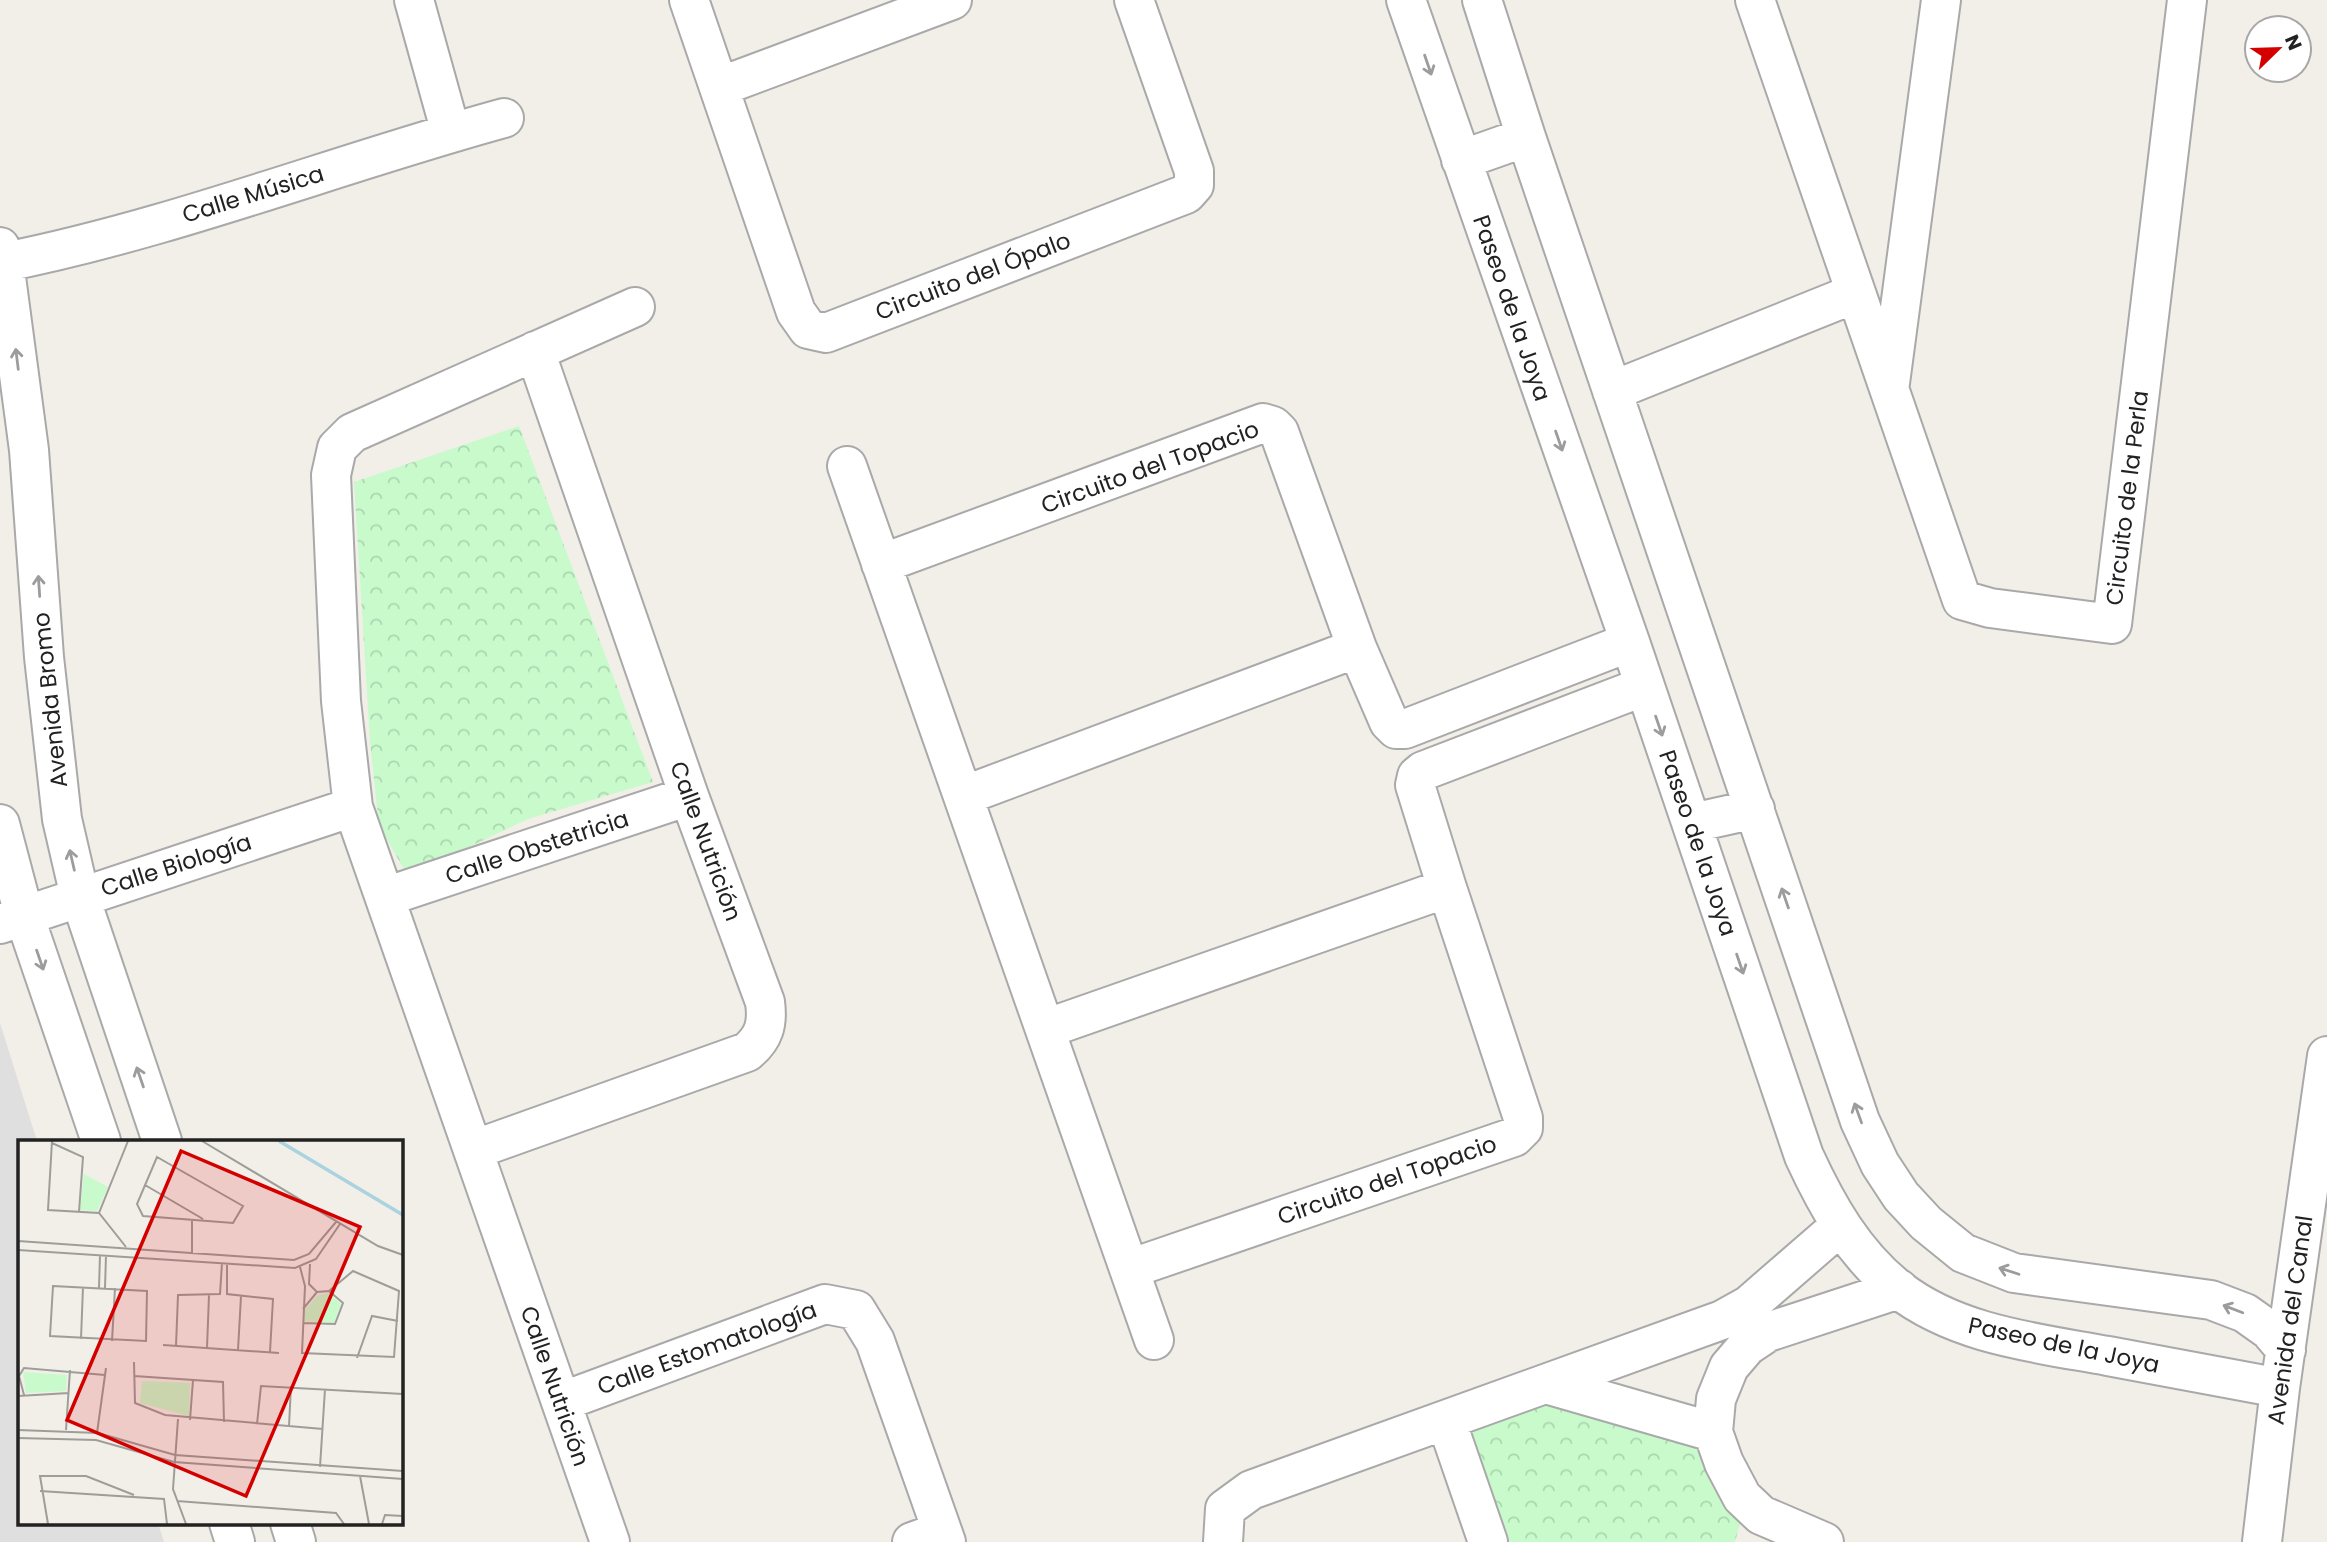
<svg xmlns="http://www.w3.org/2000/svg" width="2327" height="1542" font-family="Poppins,sans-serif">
  <defs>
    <pattern id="park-crowns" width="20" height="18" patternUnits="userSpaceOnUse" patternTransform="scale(1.75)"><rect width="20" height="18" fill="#c8facc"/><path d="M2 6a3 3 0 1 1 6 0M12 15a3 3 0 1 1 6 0" fill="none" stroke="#acd6af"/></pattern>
  </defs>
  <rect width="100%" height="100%" fill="#f2efe9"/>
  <!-- residential -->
  <path fill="#e0dfdf" d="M0 1023 37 1141H19V1523H158L164 1542H0Z"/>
  <!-- park -->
  <path fill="url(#park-crowns)" d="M519 426 653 782 528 819 408 876 379 826 370 742 354 482Z
    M1544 1400 1699 1445 1742 1517 1735 1542H1501L1462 1429Z"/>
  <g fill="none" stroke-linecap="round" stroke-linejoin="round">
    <!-- minor casing -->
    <g stroke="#a9a9a9" stroke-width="42">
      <path id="minor" d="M414 0 451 133
        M689 0 796 312 808 329 826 333 1186 194 1194 185V171L1134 0
        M1406 0 1630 642 1804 1156C1827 1206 1854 1254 1898 1289 1957 1335 2037 1343 2108 1356 2165 1367 2223 1377 2280 1388
        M1482 0 1526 137 1860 1121 1880 1164 1901 1196 1926 1223 1963 1253 2014 1273 2211 1300 2245 1313 2269 1330 2286 1350
        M1755 0 1962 600 1990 608 2112 624 2187 0
        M719 87 952 0
        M1461 160 1526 137
        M0 247 4 262 29 450 44 657 62 819 80 897 162 1141
        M0 263C172 229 336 164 504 118
        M1890 383 1941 0
        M1612 391 1856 293
        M847 466 1154 1340
        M881 564 1263 423 1273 426 1279 432 1357 648 1389 722 1396 729H1405L1630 642
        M963 796 1357 648
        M1692 823 1755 809
        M0 824 24 915 101 1141
        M385 897 689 796
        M0 924 353 807
        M1045 1029 1447 888
        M473 1150 747 1052C764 1038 768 1024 765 1002L689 796 535 351
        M1129 1269 1514 1137 1523 1128V1118L1447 888 1415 785 1417 776 1423 771 1645 686
        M1546 1384 1713 1432
        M561 1402 825 1304 856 1310 875 1341 946 1542
        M1446 1420 1488 1542
        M229 1523 235 1542
        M290 1523 296 1542
        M610 1542 353 807 341 701 331 475 337 448 352 433 635 307
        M912 1542 942 1531
        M1223 1542 1225 1509 1251 1490 1722 1320 1749 1305 1840 1226
        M1824 1542 1761 1515 1742 1497 1724 1463 1713 1432 1716 1399 1729 1367 1747 1346 1768 1332 1899 1289
        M2262 1542 2280 1388 2327 1056"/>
    </g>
    <!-- minor -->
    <use href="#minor" stroke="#fff" stroke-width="38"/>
  </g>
  <!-- one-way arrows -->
  <defs><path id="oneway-shaft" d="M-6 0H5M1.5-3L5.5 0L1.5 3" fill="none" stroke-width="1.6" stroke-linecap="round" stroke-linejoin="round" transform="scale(1.75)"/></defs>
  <g stroke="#9c9c9c">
    <use href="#oneway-shaft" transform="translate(1428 65) rotate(71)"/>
    <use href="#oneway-shaft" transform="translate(17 359) rotate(-97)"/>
    <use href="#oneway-shaft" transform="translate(1559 441) rotate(71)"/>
    <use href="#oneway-shaft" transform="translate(39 586) rotate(-94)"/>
    <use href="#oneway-shaft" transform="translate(1659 726) rotate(71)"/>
    <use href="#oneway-shaft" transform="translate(72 860) rotate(-103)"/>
    <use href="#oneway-shaft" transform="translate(1785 898) rotate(-109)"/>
    <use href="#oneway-shaft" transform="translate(40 960) rotate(71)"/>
    <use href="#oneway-shaft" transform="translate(1740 964) rotate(71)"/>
    <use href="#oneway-shaft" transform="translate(140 1077) rotate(-109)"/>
    <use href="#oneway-shaft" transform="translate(1858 1113) rotate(-110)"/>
    <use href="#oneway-shaft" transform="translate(2009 1271) rotate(-162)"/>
    <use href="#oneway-shaft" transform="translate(2233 1309) rotate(-159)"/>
  </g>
  <g text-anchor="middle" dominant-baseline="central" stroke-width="5" stroke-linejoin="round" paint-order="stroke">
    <!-- street labels -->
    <g font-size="23" fill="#222" stroke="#fff">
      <text transform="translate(253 194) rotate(-17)">Calle Música</text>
      <text transform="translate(973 276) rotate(-21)">Circuito del Ópalo</text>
      <text transform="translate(1512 308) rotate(71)">Paseo de la Joya</text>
      <text transform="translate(1150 467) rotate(-20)">Circuito del Topacio</text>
      <text transform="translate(2127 498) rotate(-83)">Circuito de la Perla</text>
      <text transform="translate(50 700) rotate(-96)">Avenida Bromo</text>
      <text transform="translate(706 841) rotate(70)">Calle Nutrición</text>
      <text transform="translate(1698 843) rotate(71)">Paseo de la Joya</text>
      <text transform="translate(537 847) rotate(-18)">Calle Obstetricia</text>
      <text transform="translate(176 865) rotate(-18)">Calle Biología</text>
      <text transform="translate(1387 1180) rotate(-19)">Circuito del Topacio</text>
      <text transform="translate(2290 1320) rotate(-82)">Avenida del Canal</text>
      <text transform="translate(2064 1345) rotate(12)">Paseo de la Joya</text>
      <text transform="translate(707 1348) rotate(-20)">Calle Estomatología</text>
      <text transform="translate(555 1386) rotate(71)">Calle Nutrición</text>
    </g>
  </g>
  <!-- overview -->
  <g transform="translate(18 1140)">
    <rect width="385" height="385" fill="#f2efe9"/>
    <path d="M66 34 90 47 79 71 62 70ZM311 153 323 164 316 183 286 181 287 170 300 155ZM5 232 49 235 48 251 8 253ZM124 241 172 243 171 276 122 263Z" fill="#c8facc"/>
    <path fill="none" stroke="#aad3df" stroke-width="3.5" d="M261 1 385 75"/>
    <path fill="none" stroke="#9f9d99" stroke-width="2" d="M34 1 30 70 81 73 108 107M184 1 360 106 385 115M34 3 65 17 61 72M139 17 225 66 215 83 125 76 119 64ZM127 45 185 79M81 73 110 1M0 101 276 120 291 114 318 82M0 110 277 128 298 119 322 84M174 113V80M209 123V154L255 159 252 212M282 127 287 146 284 213 376 217 381 151 335 131 311 151 299 152 291 144 292 124M35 146 129 151 128 201 32 196ZM81 148 82 115M87 148 88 115M285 169 299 152M285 183 317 184 325 163 311 151M63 199 65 147M94 201 97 148M145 205 261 213M158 206 160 155 202 154 204 123M189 208 191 155M220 210 223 156M339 218 354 176 380 181M116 222 117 263 147 275 305 289M116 236 205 242 206 282M6 255 1 236 6 228 87 235M0 256 51 253M160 279 155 349 168 384M172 280 175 240M239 284 243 246 385 254M271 286 273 246M0 290 80 293 157 315 385 331M48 290 52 230M79 293 88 228M0 298 78 300 156 322 385 339M302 327 307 249M342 336 351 384M22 351 146 359 149 384M159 361 318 373 326 384M30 384 22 336H68L116 355M364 384 367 375 385 376"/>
    <path fill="#d40000" fill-opacity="0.15" stroke="#d40000" stroke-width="3.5" d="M163 11 342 87 228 356 49 280Z"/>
    <rect width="385" height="385" fill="none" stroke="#222" stroke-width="3.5"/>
  </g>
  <!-- north arrow -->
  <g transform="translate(2278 49) rotate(67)"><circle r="33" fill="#ffffff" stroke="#a7a7a7" stroke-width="2"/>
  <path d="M0-5L12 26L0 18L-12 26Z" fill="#d40000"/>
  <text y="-10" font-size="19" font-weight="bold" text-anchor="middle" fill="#222222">N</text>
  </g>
</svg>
